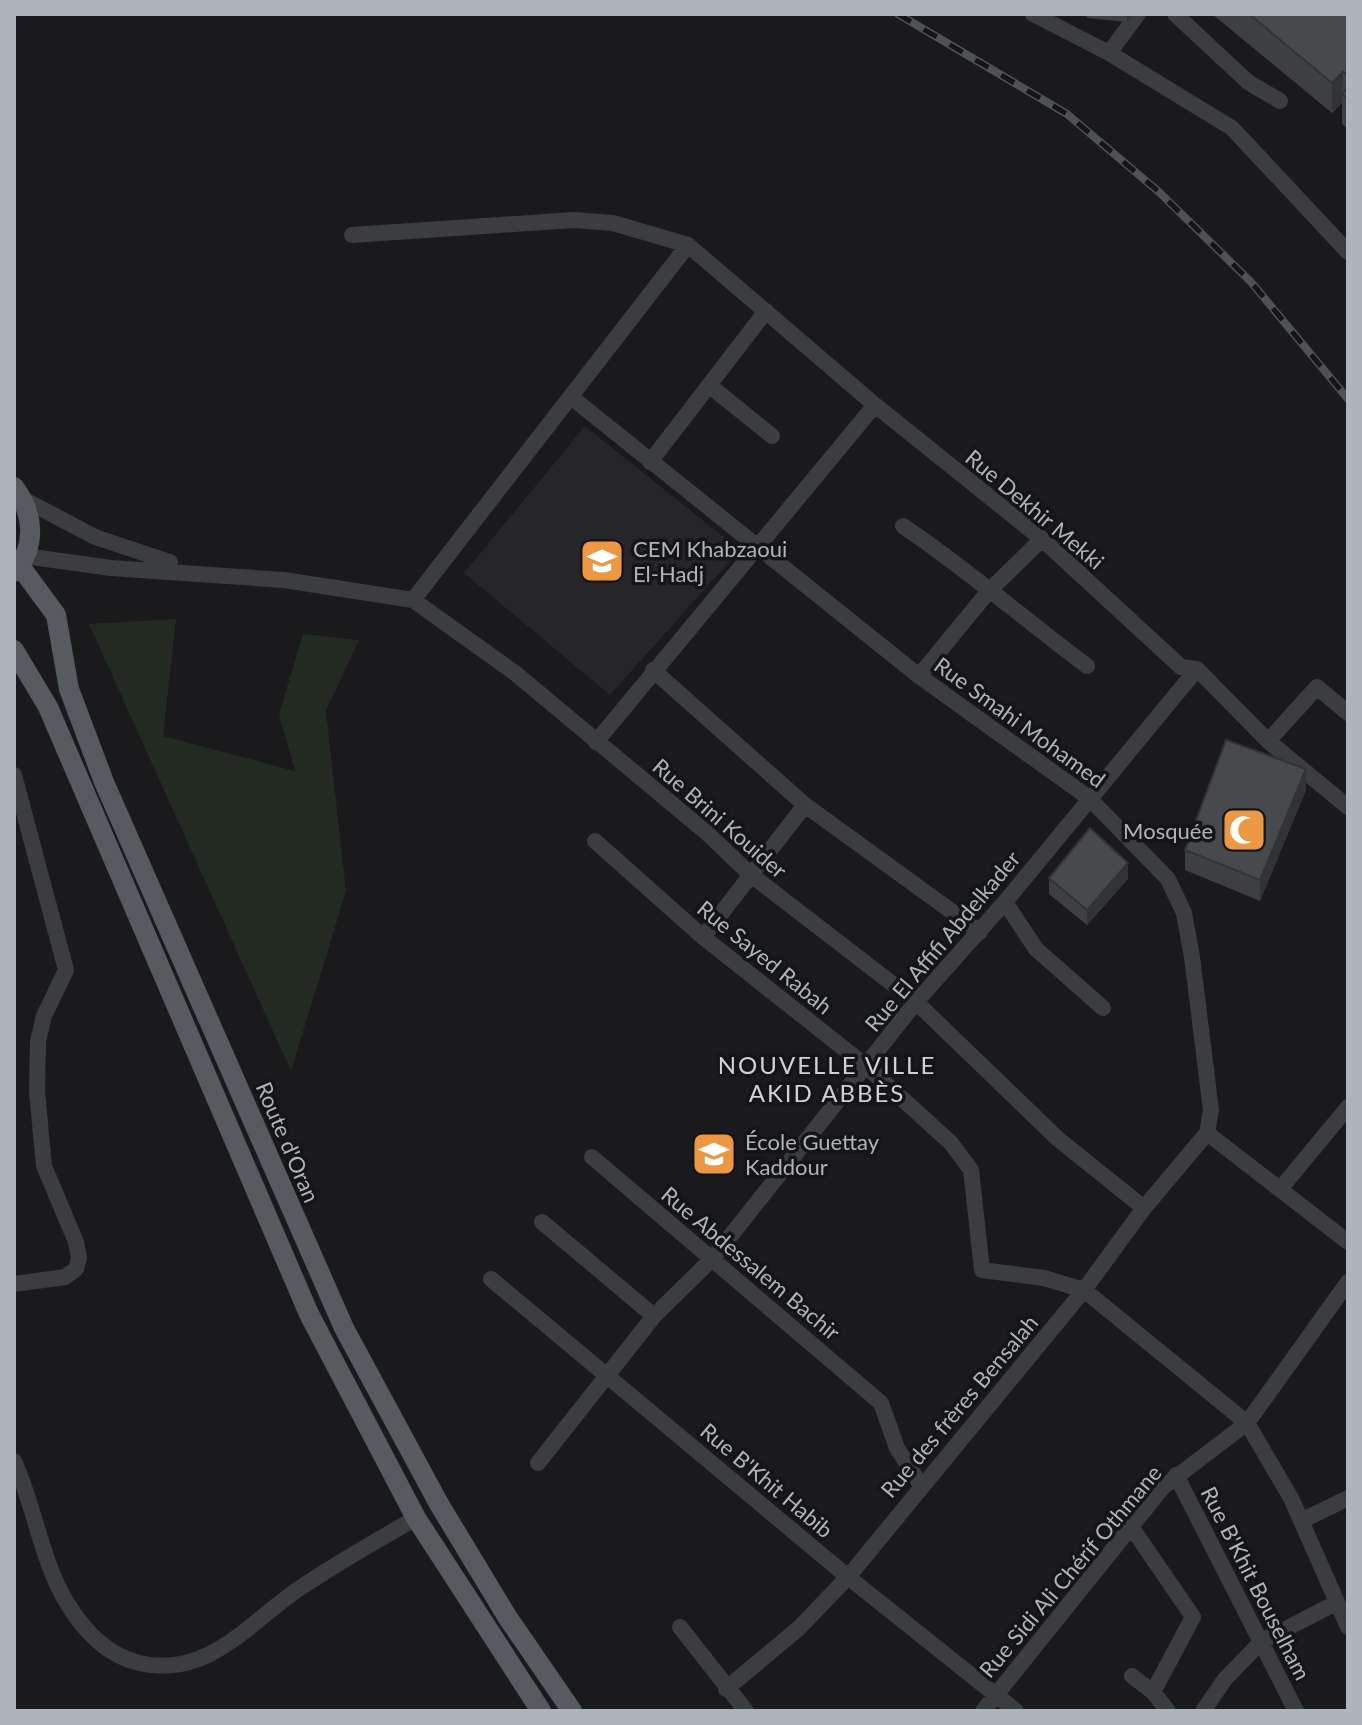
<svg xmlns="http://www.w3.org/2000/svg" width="1362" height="1725" font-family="Lato,sans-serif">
  <rect width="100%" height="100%" fill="#1a1a1c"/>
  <!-- built -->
  <path fill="#262629" d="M585 426 740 550 610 695 464 573Z"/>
  <!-- green -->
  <path fill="#222a22" d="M176 619 163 736 295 771 279 714 303 634 359 640 326 711 346 891 291 1071 89 624Z"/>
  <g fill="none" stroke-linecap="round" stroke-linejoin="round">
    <!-- minor -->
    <path stroke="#3b3d41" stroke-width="16" d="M1033 14 1109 53 1232 128 1348 252
      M1175 14 1248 82 1280 101
      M1109 53 1138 14
      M352 235 573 220 613 223 688 245 875 405 1042 539 1181 667 1197 669 1268 741 1348 807
      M710 386 772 436
      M571 397 919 676 1089 798 1168 879 1184 913 1192 957 1211 1110 1207 1133 1348 1242
      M650 462 766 311
      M23 499 95 537 170 562
      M903 526C967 569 1025 620 1087 666
      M25 556 111 568 284 580 413 600 515 673 707 833 751 875 916 1002 1058 1139 1144 1208
      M413 600 688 245
      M653 670 805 805 980 932
      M919 676 988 592 1042 539
      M1268 741 1317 687 1348 713
      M596 742 875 405
      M14 775 66 970 44 1016 38 1041 37 1092 44 1166 76 1242 79 1258 76 1269 65 1277 14 1284
      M595 841 703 937 866 1066 951 1143 971 1170 982 1270 1044 1278 1084 1290 1247 1423 1291 1498 1348 1627
      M1005 902 1036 949 1103 1008
      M703 937 805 805
      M592 1157 881 1403 897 1448 922 1487
      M1281 1188 1348 1107
      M542 1222 654 1316
      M491 1279 848 1577 1016 1711
      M14 1461C35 1507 41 1560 67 1603 84 1631 106 1655 139 1663 206 1679 247 1625 297 1590 335 1564 376 1541 416 1518
      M538 1463 654 1316 713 1258 916 1002 1005 902 1197 669
      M1176 1475 1296 1711
      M1301 1521 1348 1498
      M1132 1528 1193 1617 1153 1692
      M680 1627 746 1711
      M1132 1676 1153 1692 1168 1711
      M726 1689 799 1628 848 1577 1084 1290 1144 1208 1207 1133
      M983 1711 1163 1487 1247 1423 1348 1282
      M1203 1711 1225 1679 1262 1641 1336 1603"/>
    <!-- major -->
    <path stroke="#575b60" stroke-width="20" d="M14 487C34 513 37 547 14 572
      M20 566 56 615 69 689 104 782 344 1328 439 1504 508 1618 572 1711
      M14 650 48 707 309 1314 416 1518 541 1711"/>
    <!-- rail casing -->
    <g stroke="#4e5156" stroke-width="8">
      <path id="rail" d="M898 14 1067 114 1159 192 1251 282 1348 399"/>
    </g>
    <!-- rail -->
    <use href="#rail" stroke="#151517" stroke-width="5" stroke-dasharray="15" stroke-linecap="butt"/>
  </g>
  <!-- wall -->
  <path fill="#3d3f41" d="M1083 14H1134L1127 22 1088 18Z
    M1212 14H1346L1348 16V129L1342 124V103L1332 113Z
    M1306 790 1260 901 1185 870V850Z
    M1049 878 1128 879 1087 925 1049 894Z"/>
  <!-- shaded-wall -->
  <path fill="#323335" d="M1127 14H1134L1127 22Z
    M1343 72 1342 103 1332 113V83Z
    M1306 769V790L1260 901V880Z
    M1128 863V879L1087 925V910Z"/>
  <!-- building -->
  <path fill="#47494c" stroke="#323335" stroke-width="2" d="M1249 14H1346L1348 16V74L1343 72 1332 83Z
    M1348 87V98L1342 94Z
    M1226 740 1306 769 1260 880 1185 850Z
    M1090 828 1128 863 1087 910 1049 878Z"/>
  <!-- icons -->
  <defs>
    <g id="school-square" transform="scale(2.3)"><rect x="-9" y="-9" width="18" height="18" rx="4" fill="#eb9743" stroke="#151517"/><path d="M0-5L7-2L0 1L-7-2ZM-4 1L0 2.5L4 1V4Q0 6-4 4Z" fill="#fff"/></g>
    <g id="mosque-square" transform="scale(2.3)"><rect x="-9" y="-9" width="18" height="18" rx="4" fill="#eb9743" stroke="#151517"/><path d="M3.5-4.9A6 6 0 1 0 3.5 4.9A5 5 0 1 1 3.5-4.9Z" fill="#fff"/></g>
  </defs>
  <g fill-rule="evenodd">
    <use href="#school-square" x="602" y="561"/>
    <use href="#mosque-square" x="1244" y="830"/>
    <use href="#school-square" x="714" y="1154"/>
  </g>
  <g text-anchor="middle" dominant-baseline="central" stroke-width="7" stroke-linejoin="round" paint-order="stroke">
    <!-- street labels -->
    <g font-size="22" fill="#adb4bb" stroke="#151517">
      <text transform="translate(1035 509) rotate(40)">Rue Dekhir Mekki</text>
      <text transform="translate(1020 722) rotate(36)">Rue Smahi Mohamed</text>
      <text transform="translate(720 818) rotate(41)">Rue Brini Kouider</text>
      <text transform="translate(942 941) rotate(-50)">Rue El Affifi Abdelkader</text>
      <text transform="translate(765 957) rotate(39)">Rue Sayed Rabah</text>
      <text transform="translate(288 1142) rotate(67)">Route d'Oran</text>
      <text transform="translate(751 1263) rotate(40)">Rue Abdessalem Bachir</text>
      <text transform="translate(959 1406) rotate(-50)">Rue des frères Bensalah</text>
      <text transform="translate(767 1480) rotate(40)">Rue B'Khit Habib</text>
      <text transform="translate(1070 1571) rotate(-50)">Rue Sidi Ali Chérif Othmane</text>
      <text transform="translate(1256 1583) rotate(63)">Rue B'Khit Bouselham</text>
    </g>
    <!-- poi labels -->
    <g font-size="22" fill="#adb4bb" stroke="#151517" text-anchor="start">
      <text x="633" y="548">CEM Khabzaoui<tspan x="633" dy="25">El-Hadj</tspan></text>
      <text x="1213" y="830" text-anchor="end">Mosquée</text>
      <text x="745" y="1141">École Guettay<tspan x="745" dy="25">Kaddour</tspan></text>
    </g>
    <!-- neighbourhood labels -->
    <g font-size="24" letter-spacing="2" fill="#ced2d7" stroke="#151517">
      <text x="827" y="1064">NOUVELLE VILLE<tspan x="827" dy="28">AKID ABBÈS</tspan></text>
    </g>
  </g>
  <!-- border -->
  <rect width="1362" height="1725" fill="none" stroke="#adb4bb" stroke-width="32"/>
</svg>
